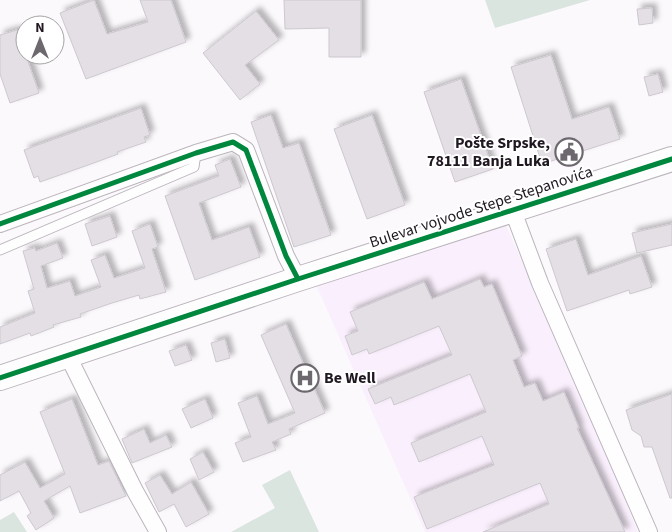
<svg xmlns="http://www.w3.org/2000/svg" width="672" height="532" font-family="'Source Sans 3',sans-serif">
  <defs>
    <filter id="shadow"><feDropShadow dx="4.5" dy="-4.5" stdDeviation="2.5" flood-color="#0004"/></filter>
  </defs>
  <rect width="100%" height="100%" fill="#fcf9fd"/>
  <!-- built -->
  <path fill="#faf0fd" d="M506 225 605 450 638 532H425L316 285Z"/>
  <!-- green -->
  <path fill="#dae5e0" d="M485 0H590L495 28Z
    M290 470 319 532H231L275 508 262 485Z
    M14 512 27 532H0V520Z"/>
  <!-- building -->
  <path fill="#e4dee5" stroke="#cdc8cf" filter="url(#shadow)" d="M94 0 107 34 148 22 140 0H171L186 42 86 79 60 13Z
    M284 0H361V57H329V28L285 29Z
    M652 8 653 23 639 25 637 9Z
    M256 11 279 40 245 65 260 84 240 100 203 53Z
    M17 30 39 93 10 103 0 74V35Z
    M551 55 572 119 609 107 620 139 542 164 511 67Z
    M658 74 663 92 649 96 644 77Z
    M461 79 493 169 455 182 424 92Z
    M141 108 150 135 144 137 146 142 117 152 118 154 91 164 40 182 38 176 34 178 24 150Z
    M271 115 283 148 299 143 331 235 294 247 251 122Z
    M372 115 405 205 367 219 334 129Z
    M230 159 241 187 199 203 212 240 249 227 260 257 195 280 165 196 219 176 215 165Z
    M110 216 117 237 92 246 85 224Z
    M150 224 158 247 152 249 166 292 140 299 139 295 112 303 80 314 81 317 53 325 54 327 31 336 30 333 0 344V327L35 313 28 291 34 289 23 251 35 248 36 251 57 243 63 258 41 266 47 288 70 281 75 296 101 287 91 260 105 255 114 278 145 268 132 231Z
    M672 224V245L637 253 632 233Z
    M576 239 588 275 641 256 652 287 630 294 629 290 567 311 546 249Z
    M480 279 484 287 492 284 522 356 513 360 524 387 535 383 543 401 564 392 579 428H577L625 532H483L549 504 540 483 427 529 414 497 494 465 482 436 419 462 411 443 486 412 470 374 394 405 391 397 375 404 368 389 452 355 439 326 369 354 367 349 352 355 345 336 358 331 350 312 424 282 432 299Z
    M286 324 325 413 289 429 291 434 272 442 276 450 243 462 235 443 251 437 238 403 257 396 268 424 295 413 261 335Z
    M225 339 230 358 216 362 211 343Z
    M186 345 192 360 175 366 169 351Z
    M672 394V498H670L652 447H644L641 436 632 430 626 410Z
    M72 399 98 465 109 461 126 496 80 513 70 486 44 501 54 518 36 530 27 516 31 513 19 491 0 501V475L25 462 40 488 65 474 40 412Z
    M205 399 213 418 191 428 182 409Z
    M144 429 150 443 166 435 172 447 132 463 122 439Z
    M203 452 214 472 199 480 190 459Z
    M160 475 172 494 191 482 209 514 186 527 174 504 159 512 145 483Z"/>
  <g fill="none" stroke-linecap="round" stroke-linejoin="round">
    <!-- lane casing -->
    <g stroke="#bbb5bc" stroke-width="11">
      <path id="lane" d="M0 250 194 167 196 153"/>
    </g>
    <!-- street casing -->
    <g stroke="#bbb5bc" stroke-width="18">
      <path id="street" d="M513 211 540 283 649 532
        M0 224 196 153 233 142 246 150 286 256 298 279
        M68 356 135 491 158 532"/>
    </g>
    <!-- secondary casing -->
    <g stroke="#bbb5bc" stroke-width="26">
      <path id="secondary" d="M0 378 298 279 672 159"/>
    </g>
    <!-- lane -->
    <use href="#lane" stroke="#fffeff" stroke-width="9"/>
    <!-- street -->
    <use href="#street" stroke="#fffeff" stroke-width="16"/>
    <!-- secondary -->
    <use href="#secondary" stroke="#fffeff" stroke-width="24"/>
    <!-- cycleway casing -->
    <g stroke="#fff" stroke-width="8">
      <path id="cycleway" d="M0 224 196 153 233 142 246 150 286 256 298 279
        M0 378 298 279 672 159"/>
    </g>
    <!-- cycleway -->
    <use href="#cycleway" stroke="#00873e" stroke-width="5"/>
  </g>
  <!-- icons -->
  <defs>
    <g id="civic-ring" transform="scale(1.4375)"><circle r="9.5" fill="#fff" stroke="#6d676e" stroke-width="1.5"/><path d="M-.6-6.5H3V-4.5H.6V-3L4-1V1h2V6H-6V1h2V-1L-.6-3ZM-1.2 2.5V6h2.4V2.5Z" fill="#6d676e"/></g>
    <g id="hospital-ring" transform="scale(1.4375)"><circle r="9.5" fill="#fff" stroke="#6d676e" stroke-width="1.5"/><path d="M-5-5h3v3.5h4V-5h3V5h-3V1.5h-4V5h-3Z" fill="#6d676e"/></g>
  </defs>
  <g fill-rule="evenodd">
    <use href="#civic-ring" x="569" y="152"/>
    <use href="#hospital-ring" x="305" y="378"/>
  </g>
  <g text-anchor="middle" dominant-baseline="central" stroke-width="4" stroke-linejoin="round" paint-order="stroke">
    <!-- poi labels -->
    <g font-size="16" font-weight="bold" fill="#201821" stroke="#fff" text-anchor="end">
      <text x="550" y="143">Pošte Srpske,<tspan x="550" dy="18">78111 Banja Luka</tspan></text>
      <text x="324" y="378" text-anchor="start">Be Well</text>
    </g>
    <!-- street labels -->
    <g font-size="16" fill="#201821" stroke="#fff">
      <text transform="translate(481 207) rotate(-18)">Bulevar vojvode Stepe Stepanovića</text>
    </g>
  </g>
  <!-- north arrow -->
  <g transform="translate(40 40)"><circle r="24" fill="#ffffff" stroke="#a6a3a6"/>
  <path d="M0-4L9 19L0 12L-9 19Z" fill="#6d676e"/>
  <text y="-8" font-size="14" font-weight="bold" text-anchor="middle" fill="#201821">N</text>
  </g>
</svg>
